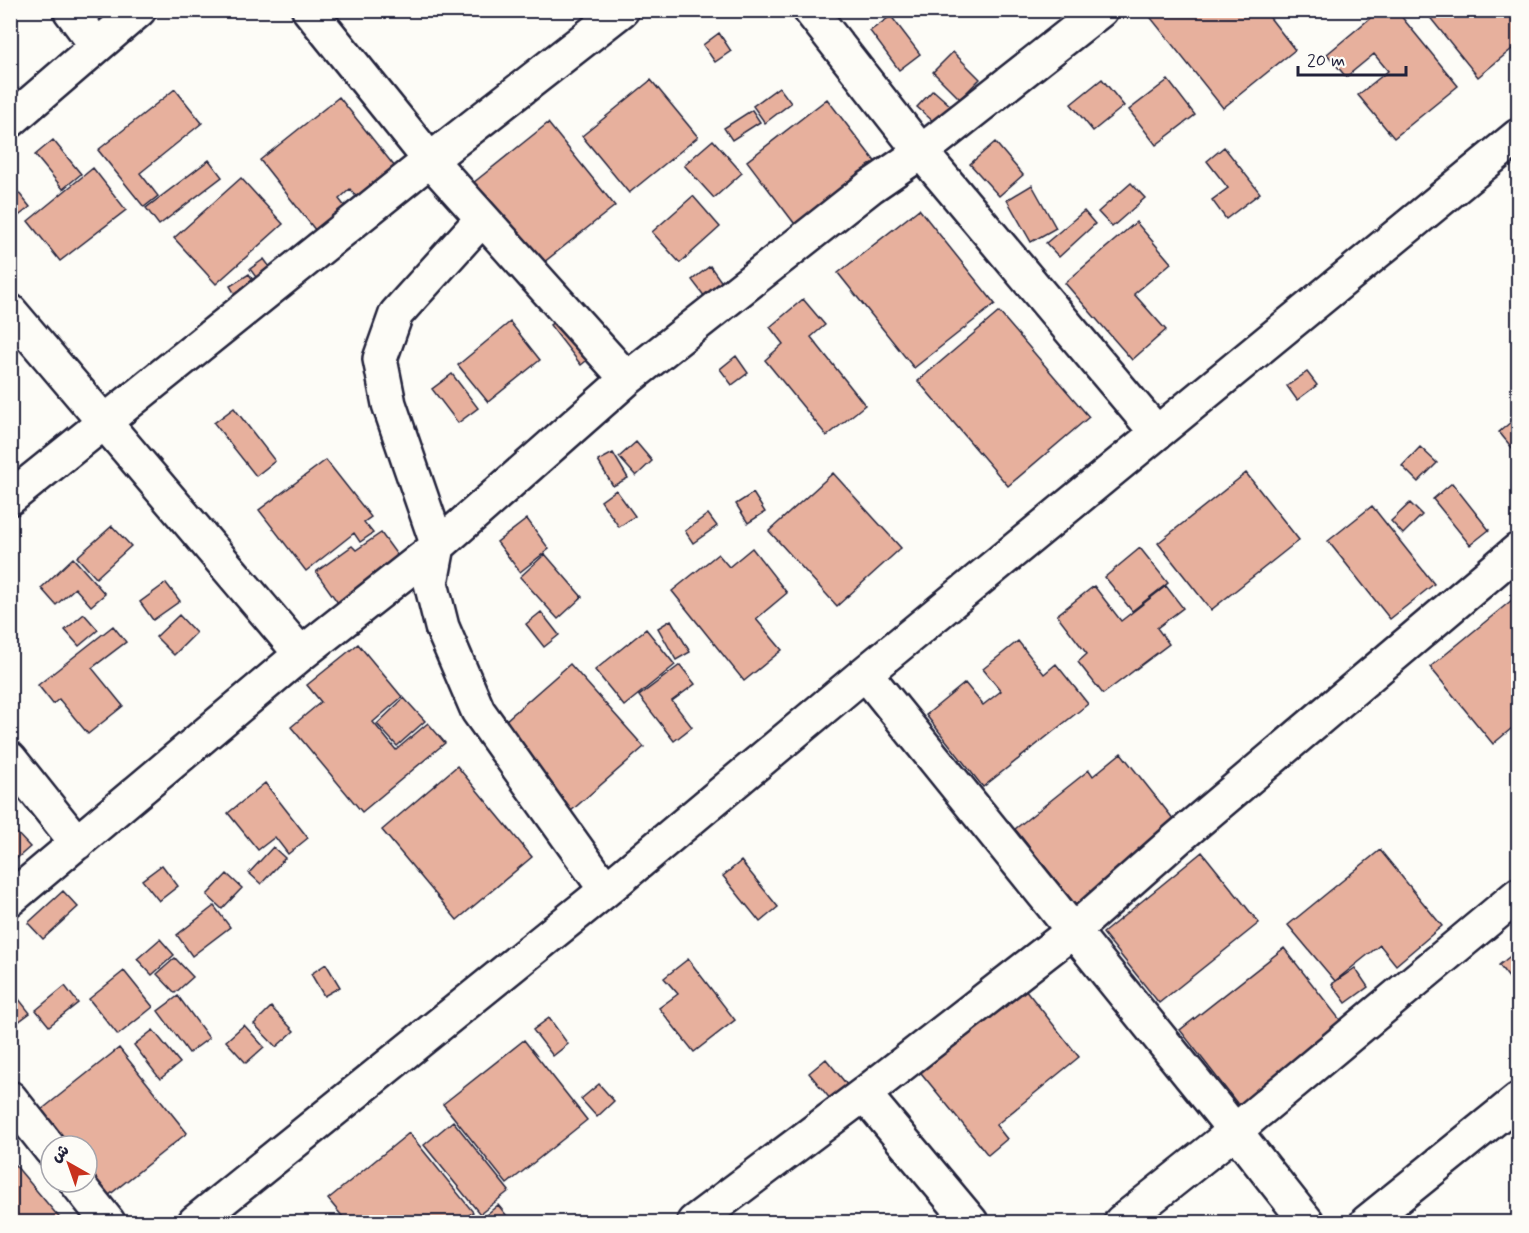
<svg xmlns="http://www.w3.org/2000/svg" width="1529" height="1233" font-family="Mynerve,'Playpen Sans Arabic',sans-serif">
  <rect width="100%" height="100%" fill="#fdfcf7"/>
  <filter id="ink" filterUnits="userSpaceOnUse"><feTurbulence type="fractalNoise" baseFrequency=".0167" numOctaves="2"/><feDisplacementMap in="SourceGraphic" scale="12" xChannelSelector="R" yChannelSelector="G"/><feConvolveMatrix kernelMatrix="1 2 1 2 8 2 1 2 1" color-interpolation-filters="sRGB"/></filter>
  <g filter="url(#ink)">
    <!-- building -->
    <path fill="#e7b09d" stroke="#22223b" stroke-width="1.5" d="M1151 10H1264L1295 50 1223 108 1147 13Z
      M1380 10H1396L1458 86 1394 138 1358 95 1388 71 1374 54 1346 77 1327 54Z
      M1424 10H1518V33L1515 36 1518 44 1478 77Z
      M891 16 920 54 899 70 870 31Z
      M719 33 731 51 715 62 703 45Z
      M953 52 980 79 960 99 933 72Z
      M1102 79 1124 106 1093 131 1071 104Z
      M651 80 698 137 629 193 582 136Z
      M1168 80 1195 115 1156 145 1129 110Z
      M779 87 791 103 765 123 753 106Z
      M175 89 202 123 140 173 158 196 144 207 98 150Z
      M933 90 951 106 935 123 917 107Z
      M339 97 407 182 369 212 350 189 339 199 357 222 327 245 260 160Z
      M827 99 880 168 810 244 747 161Z
      M752 110 760 122 732 140 724 128Z
      M548 123 615 206 534 270 468 187Z
      M53 140 81 174 63 189 35 155Z
      M713 140 742 173 714 198 684 165Z
      M995 142 1023 175 999 196 970 164Z
      M1224 147 1260 193 1226 219 1212 200 1228 188 1207 161Z
      M209 160 222 177 159 225 146 208Z
      M93 168 126 210 60 261 28 221Z
      M241 178 283 224 216 284 174 238Z
      M10 182 30 207 16 218 10 211Z
      M1131 183 1145 198 1112 227 1098 212Z
      M1032 185 1056 228 1031 242 1007 200Z
      M693 196 720 227 680 263 652 232Z
      M919 209 995 304 914 368 838 273Z
      M1084 211 1095 224 1059 257 1046 243Z
      M1136 222 1171 263 1134 294 1166 330 1132 360 1065 283Z
      M264 259 283 285 269 295 250 269Z
      M710 266 723 284 705 297 692 280Z
      M249 274 264 297 244 309 230 286Z
      M803 299 825 325 811 337 865 405 827 436 765 360 783 344 770 327Z
      M574 307 605 346 581 365 550 325Z
      M999 312 1089 417 1008 486 918 381Z
      M510 322 540 360 488 402 458 365Z
      M736 356 748 373 732 385 720 369Z
      M1307 372 1317 385 1297 400 1287 386Z
      M452 374 478 408 458 423 432 389Z
      M234 408 275 461 256 476 214 423Z
      M1518 416V455L1499 432Z
      M636 442 652 461 636 476 619 457Z
      M1420 447 1437 463 1418 482 1402 466Z
      M613 453 628 478 613 486 598 461Z
      M326 460 371 517 364 522 373 533 360 542 354 533 306 571 259 510Z
      M833 473 901 548 837 606 769 531Z
      M1246 473 1299 540 1211 610 1158 543Z
      M1452 483 1489 530 1470 545 1433 499Z
      M616 490 635 516 619 527 601 501Z
      M753 493 765 512 748 523 736 504Z
      M1410 503 1422 515 1403 534 1391 521Z
      M1372 506 1434 584 1390 619 1328 541Z
      M708 514 717 526 693 543 685 531Z
      M527 519 549 549 520 572 497 542Z
      M112 526 131 546 96 578 77 557Z
      M381 533 400 559 338 603 316 572 352 546 356 550Z
      M752 548 787 593 756 619 782 650 744 681 672 591 718 554 729 567Z
      M1140 548 1168 583 1132 611 1105 577Z
      M545 554 582 597 558 619 520 577Z
      M73 558 105 594 91 606 75 588 56 605 41 588Z
      M166 583 180 601 153 620 140 602Z
      M1094 586 1121 621 1166 586 1183 608 1157 628 1169 644 1103 694 1078 662 1087 654 1057 615Z
      M1518 595V723L1493 744 1430 667Z
      M541 612 559 635 544 647 526 624Z
      M84 614 98 630 79 646 65 630Z
      M179 615 196 633 174 655 156 637Z
      M671 620 690 652 676 660 658 628Z
      M113 626 126 642 92 668 123 706 88 734 59 699 53 704 38 685Z
      M646 629 675 665 624 706 595 670Z
      M1018 641 1044 674 1056 664 1088 704 983 787 926 715 965 683 983 705 1001 691 983 669Z
      M358 644 402 697 373 722 396 750 428 723 445 743 362 812 291 727 321 702 307 685Z
      M570 664 644 747 563 818 489 735Z
      M680 665 695 684 672 701 692 727 674 741 639 696Z
      M404 698 425 721 397 746 377 724Z
      M1121 753 1182 830 1081 912 1015 829 1089 770 1093 776Z
      M457 766 532 857 457 920 382 830Z
      M265 783 308 838 288 854 275 837 258 850 228 813Z
      M13 829 30 847 15 860 10 855V832Z
      M273 847 285 858 261 884 249 873Z
      M1380 850 1442 926 1396 965 1380 945 1335 981 1288 925Z
      M1202 852 1259 923 1159 1003 1103 933Z
      M741 861 778 907 760 922 723 876Z
      M162 865 178 886 159 901 142 880Z
      M227 874 242 888 222 909 207 895Z
      M63 891 78 907 43 939 28 923Z
      M214 906 230 927 192 956 177 935Z
      M160 939 174 955 152 975 137 959Z
      M1284 948 1344 1025 1240 1107 1180 1030Z
      M1518 950V989L1499 965Z
      M175 958 193 977 175 993 157 974Z
      M688 959 735 1020 694 1052 659 1008 678 994 664 978Z
      M326 964 340 987 324 996 311 974Z
      M1355 968 1368 987 1346 1003 1332 984Z
      M124 971 153 1007 118 1035 89 999Z
      M1021 984 1079 1057 996 1125 1007 1139 988 1155 917 1068Z
      M65 986 78 1003 49 1026 36 1010Z
      M10 988 30 1013 10 1028Z
      M178 996 209 1038 189 1053 158 1011Z
      M271 1007 294 1031 276 1047 254 1024Z
      M549 1018 568 1044 553 1056 533 1030Z
      M244 1025 264 1047 246 1063 226 1041Z
      M153 1030 180 1063 160 1079 134 1045Z
      M524 1040 587 1120 507 1184 443 1104Z
      M119 1048 187 1133 99 1203 87 1182V1146H53L31 1118Z
      M826 1059 848 1086 831 1100 809 1073Z
      M599 1084 614 1101 597 1117 581 1099Z
      M453 1121 509 1191 480 1214 424 1145Z
      M409 1133 473 1212 460 1222H347L328 1199Z
      M10 1159 63 1222H10Z
      M498 1205 512 1222H492L486 1215Z"/>
    <g fill="none" stroke-linecap="round" stroke-linejoin="round">
      <!-- minor casing -->
      <g stroke="#22223b" stroke-width="38">
        <path id="minor" d="M70 10 97 46
          M309 10 430 160 627 379
          M810 10 921 152 1157 433
          M10 121 139 10
          M482 219 396 314 380 359 389 404 438 546 431 583 442 627 478 711 606 890
          M10 311 301 654
          M10 498 430 160 622 10
          M865 673 1235 1131 1307 1222
          M10 759 77 843
          M10 899 301 654 438 546 627 379 870 187 921 152 1101 10
          M864 1094 971 1222
          M10 1098 51 1150
          M76 1182 108 1222
          M195 1222 606 890 865 673 1518 136
          M694 1222 864 1094 1073 931 1178 838 1518 550
          M1121 1222 1235 1131 1518 895
          M1367 1222 1518 1100"/>
      </g>
      <!-- minor -->
      <use href="#minor" stroke="#fdfcf7" stroke-width="33"/>
    </g>
  </g>
  <!-- margin -->
  <rect width="1529" height="1233" fill="none" stroke="#fdfcf7" stroke-width="36"/>
  <rect x="18" y="18" width="1493" height="1197" fill="none" stroke="#22223b" stroke-width="2" filter="url(#ink)"/>
  <!-- north arrow -->
  <g transform="translate(69 1164) rotate(320)"><circle r="28" fill="#fdfcf7" stroke="#a5a5ac" stroke-width="1.5"/>
  <path d="M0-4.5L10 22L0 15L-10 22Z" fill="#c8321e"/>
  <text y="-9" font-size="16" font-weight="bold" text-anchor="middle" fill="#22223b">ش</text>
  </g>
  <!-- scale -->
  <path d="M1298 66v9h108v-9" fill="none" stroke="#22223b" stroke-width="3"/>
  <text x="1307" y="66" font-size="18" fill="#22223b" stroke="#fdfcf7" stroke-width="4.5" paint-order="stroke">20 m</text>
</svg>
